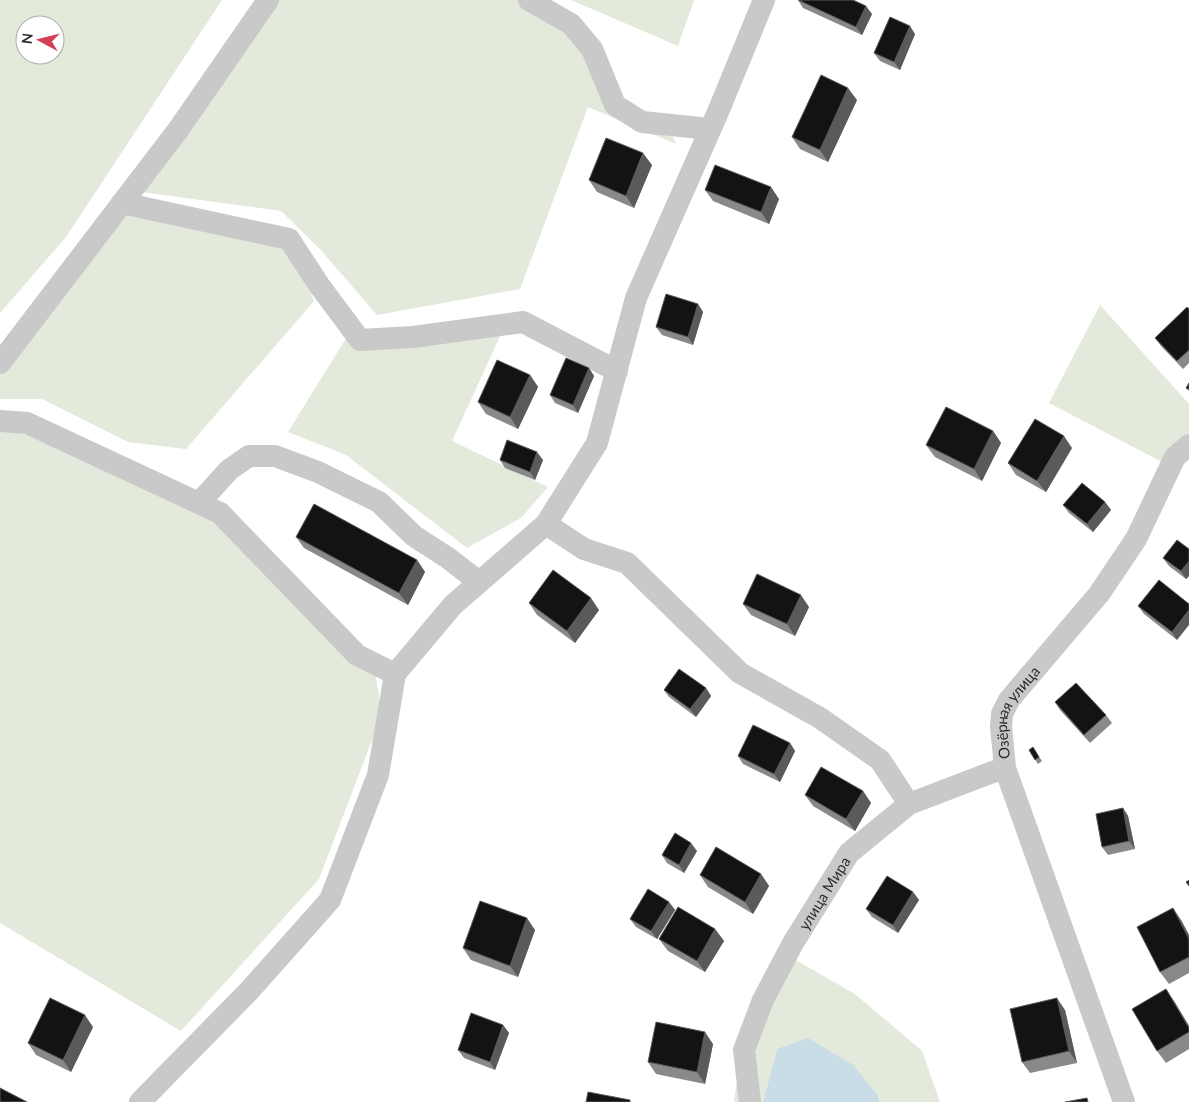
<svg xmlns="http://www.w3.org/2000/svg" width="1189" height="1102" font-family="Lato,sans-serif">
  <rect width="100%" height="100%" fill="#fff"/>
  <!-- green -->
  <path fill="#e3e9db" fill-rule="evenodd" d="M0 0H222L66 237 0 313ZM25 25H55V55H25Z
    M256 0H537L572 18 603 91 667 124 676 144 588 107 520 289 377 315 319 248 281 211 141 192Z
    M571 0H694L678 46Z
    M125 207 294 249 314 301 186 449 128 442 42 399H0V361Z
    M1100 305 1189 404V438L1162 462 1049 403Z
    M507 321 452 441 548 487 521 518 467 548 346 455 288 432 348 335Z
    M0 424 202 509 373 661 382 714 319 879 181 1031 0 923Z
    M794 959 855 994 922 1051 940 1102H879L878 1096 777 1049 763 1102H734L736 1086 768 1011Z"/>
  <!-- water -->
  <path fill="#c9dde7" d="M808 1038 853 1065 878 1096 879 1102H763L777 1049Z"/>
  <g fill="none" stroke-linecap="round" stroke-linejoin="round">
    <!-- street -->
    <g stroke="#c9c9c9" stroke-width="22">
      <path d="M529 0 571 24 592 49 615 105 642 122 710 129"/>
      <path d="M122 203 289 239 319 285 360 340 413 337 523 322 617 371"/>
      <path d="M0 363 178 130 268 0"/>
      <path d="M0 421 27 423 220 513 357 655 395 674"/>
      <path d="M199 503 229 470 249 456H275L318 472 379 502 414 536 448 558 479 582"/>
      <path d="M546 524 584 549 627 563 740 673 820 718 880 760 909 804"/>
      <path d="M140 1102 249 991 330 900 378 775 395 674 453 605 546 524 597 443 636 298 718 112 764 0"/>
      <path id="s1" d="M750 1102 744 1050 763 1000 793 943 849 853 909 804 990 773 1005 768"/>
      <path id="s2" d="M1124 1102 1005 768 1001 726 1002 714 1009 700 1099 594 1136 539 1175 457 1189 445"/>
    </g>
  </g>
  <!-- wall -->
  <path fill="#898989" d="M798 0 872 14 862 35 803 8Z
    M915 34 900 70 880 61 874 53Z
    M857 100 828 162 800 149 792 137Z
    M652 165 634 208 597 192 589 180Z
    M705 190 779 199 769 224 713 201Z
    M698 304 703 312 693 345 662 335 656 327Z
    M1189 309V363L1183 369 1161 346 1155 338Z
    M589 368 594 376 578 413 555 403 550 395Z
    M530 375 538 387 518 429 486 414 478 402Z
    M993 431 1001 443 982 481 935 457 926 445Z
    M1072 448 1046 492 1016 475 1008 463Z
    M500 460H543L535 480 505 468Z
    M1105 502 1111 510 1093 532 1069 513 1063 505Z
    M296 537 417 560 425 572 408 605 304 548Z
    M1189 549V576L1186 579 1169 566 1163 558Z
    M1159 580 1177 640 1144 614 1138 606Z
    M529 603 599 610 575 643 537 615Z
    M743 604 809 607 795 636 751 615Z
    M706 688 711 696 696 717 669 697 664 690Z
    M1055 702 1106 715 1112 723 1090 743 1060 710Z
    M790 743 795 751 780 782 743 764 738 756Z
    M1033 747 1042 761 1038 764 1029 750Z
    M863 791 871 803 855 831 813 806 805 795Z
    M1123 808 1128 816 1135 849 1108 855 1102 847Z
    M697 851 684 873 667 863 662 855Z
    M761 874 769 886 753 914 708 887 700 875Z
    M913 892 919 900 898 933 872 917 866 909Z
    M669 902 675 910 657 939 636 927 630 919Z
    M1181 920 1189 935V973L1169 984 1160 972Z
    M715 929 724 941 705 972 668 951 659 939Z
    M535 930 518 977 471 960 463 948Z
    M1174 1001 1189 1026V1049L1166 1063 1157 1051Z
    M1065 1010 1077 1063 1030 1073 1022 1062Z
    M503 1025 509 1033 495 1070 464 1058 458 1050Z
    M93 1027 71 1072 36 1055 28 1043Z
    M713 1044 705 1084 656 1074 648 1062Z"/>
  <!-- shaded-wall -->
  <path fill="#5a5a5a" d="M866 6 872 14 862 35 856 27Z
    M910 26 915 34 900 70 894 62Z
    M848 88 857 100 828 162 820 150Z
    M643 153 652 165 634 208 626 196Z
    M771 187 779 199 769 224 761 212Z
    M698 304 703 312 693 345 688 337Z
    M589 368 594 376 578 413 573 405Z
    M530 375 538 387 518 429 510 417Z
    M993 431 1001 443 982 481 974 469Z
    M1064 436 1072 448 1046 492 1037 481Z
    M537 452 543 460 535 480 530 472Z
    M1105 502 1111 510 1093 532 1087 524Z
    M417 560 425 572 408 605 399 593Z
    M1189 561V576L1186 579 1181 571Z
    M801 595 809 607 795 636 787 624Z
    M591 598 599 610 575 643 567 631Z
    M1189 610V625L1177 640 1172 632Z
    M706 688 711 696 696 717 690 709Z
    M790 743 795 751 780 782 774 774Z
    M863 791 871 803 855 831 846 819Z
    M1123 808 1128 816 1135 849 1129 841Z
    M691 843 697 851 684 873 679 865Z
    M761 874 769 886 753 914 745 902Z
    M913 892 919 900 898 933 893 925Z
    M669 902 675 910 657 939 651 931Z
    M1173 908 1181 920 1189 935V939Z
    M527 918 535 930 518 977 510 966Z
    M715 929 724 941 705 972 697 961Z
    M1166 989 1174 1001 1189 1026V1028Z
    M1057 998 1065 1010 1077 1063 1069 1051Z
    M85 1015 93 1027 71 1072 63 1060Z
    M503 1025 509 1033 495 1070 490 1062Z
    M705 1032 713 1044 705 1084 697 1072Z"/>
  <!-- building -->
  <path fill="#131313" stroke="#5a5a5a" d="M798 0H853L866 6 856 27Z
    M890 17 910 26 894 62 874 53Z
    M821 75 848 88 820 150 792 137Z
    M606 138 643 153 626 196 589 180Z
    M715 165 771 187 761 212 705 190Z
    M666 294 698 304 688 337 656 327Z
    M1187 307 1189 309V350L1177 361 1155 338Z
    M566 358 589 368 573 405 550 395Z
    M497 360 530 375 510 417 478 402Z
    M1189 383V390L1186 388Z
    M946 407 993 431 974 469 926 445Z
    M1035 419 1064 436 1037 481 1008 463Z
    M507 440 537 452 530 472 500 460Z
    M1082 483 1105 502 1087 524 1063 505Z
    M314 504 417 560 399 593 296 537Z
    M1177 540 1189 549V561L1181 571 1163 558Z
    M553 570 591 598 567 631 529 603Z
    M757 574 801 595 787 624 743 604Z
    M1159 580 1189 604V610L1172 632 1138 606Z
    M679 669 706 688 690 709 664 690Z
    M1076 683 1106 715 1084 735 1055 702Z
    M753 725 790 743 774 774 738 756Z
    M1033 747 1039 757 1035 760 1029 750Z
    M821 767 863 791 846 819 805 795Z
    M1123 808 1129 841 1102 847 1096 814Z
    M675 833 691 843 679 865 662 855Z
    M716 847 761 874 745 902 700 875Z
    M887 876 913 892 893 925 866 909Z
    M1189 880V886L1186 882Z
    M648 889 669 902 651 931 630 919Z
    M480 901 527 918 510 966 463 948Z
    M678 907 715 929 697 961 659 939Z
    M1173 908 1189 939V957L1160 972 1137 927Z
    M1166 989 1189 1028V1032L1157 1051 1132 1009Z
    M50 998 85 1015 63 1060 28 1043Z
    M1057 998 1069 1051 1022 1062 1010 1009Z
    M471 1013 503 1025 490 1062 458 1050Z
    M656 1022 705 1032 697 1072 648 1062Z
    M0 1088 27 1102H0Z
    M588 1092 630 1100V1102H586Z
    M1087 1098 1088 1102H1065Z"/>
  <g text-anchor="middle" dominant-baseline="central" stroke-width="5" stroke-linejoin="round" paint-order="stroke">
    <!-- street labels -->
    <g font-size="15" fill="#2c2c2c" stroke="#fff">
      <text stroke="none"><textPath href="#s2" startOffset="415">Озёрная улица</textPath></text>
      <text stroke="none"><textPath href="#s1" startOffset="229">улица Мира</textPath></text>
    </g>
  </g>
  <!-- north arrow -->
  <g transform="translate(40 40) rotate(277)"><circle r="24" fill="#ffffff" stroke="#ababab"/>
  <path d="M0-4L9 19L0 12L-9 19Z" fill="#d33f55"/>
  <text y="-8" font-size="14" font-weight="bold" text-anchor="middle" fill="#2c2c2c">N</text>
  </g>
</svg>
